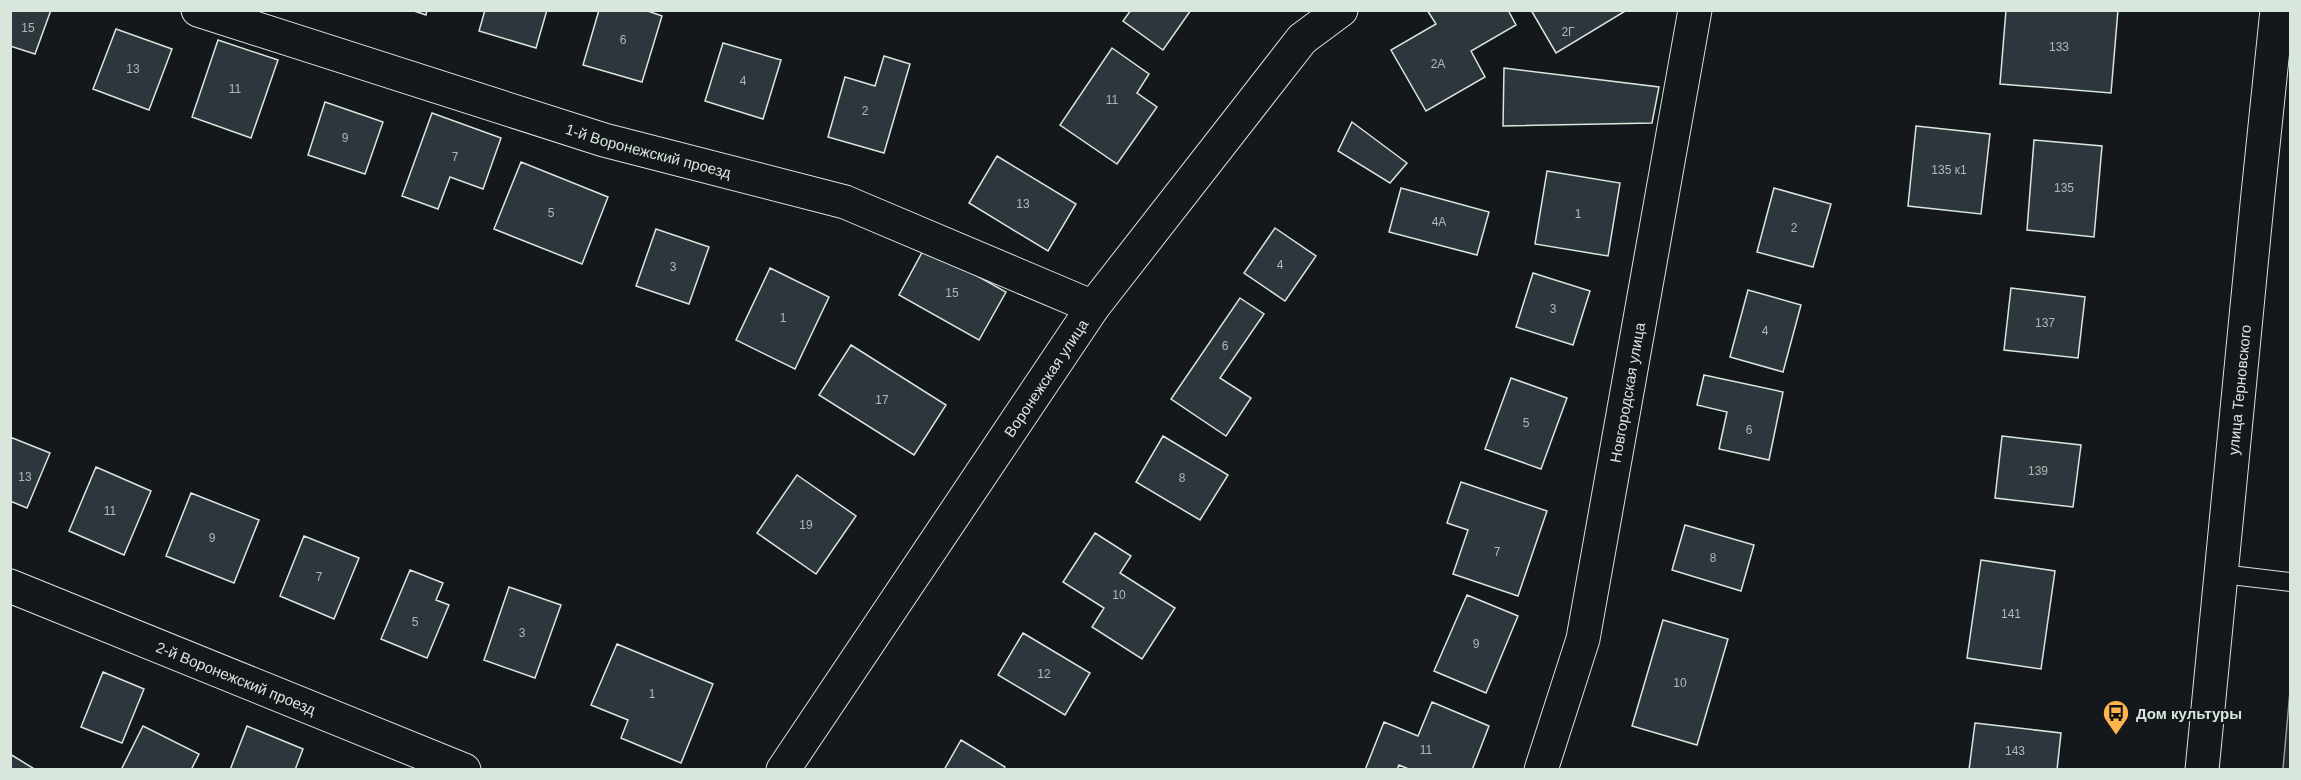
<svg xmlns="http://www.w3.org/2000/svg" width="2301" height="780" font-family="Arial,sans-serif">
  <rect width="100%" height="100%" fill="#14181c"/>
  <!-- parking -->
  <path fill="#24282b" stroke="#939e99" stroke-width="1.5" d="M2290 691V769H2283Z"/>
  <!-- building -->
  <path fill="#2c363c" stroke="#d8e6dc" stroke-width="1.5" d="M10 10H51L35 54 10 46Z
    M411 10H427L426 15Z
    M485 10H547L536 48 479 31Z
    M599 10H645L662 16 642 82 583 65Z
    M1131 10H1191L1163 50 1123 21Z
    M1427 10H1508L1516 25 1471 51 1485 77 1426 111 1391 50 1436 24Z
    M1531 10H1627L1556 53Z
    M2006 10H2118L2111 93 2000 84Z
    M116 29 172 49 149 110 93 89Z
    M218 40 278 60 251 138 192 117Z
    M723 43 781 60 763 119 705 101Z
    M1112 48 1149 74 1137 93 1157 107 1117 164 1060 125Z
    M884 56 910 64 884 153 828 137 845 77 875 86Z
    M1504 68 1659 87 1652 123 1503 126Z
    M325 102 383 122 365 174 308 155Z
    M432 113 501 138 483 189 450 177 438 209 402 196Z
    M1352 122 1407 163 1390 183 1338 151Z
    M1916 126 1990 134 1981 214 1908 206Z
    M2034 140 2102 146 2094 237 2027 230Z
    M997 156 1076 204 1048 251 969 203Z
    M521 162 608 197 582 264 494 229Z
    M1547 171 1620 183 1608 256 1535 244Z
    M1401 188 1489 212 1477 255 1389 232Z
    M1774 188 1831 204 1813 267 1757 252Z
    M1275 228 1316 256 1285 301 1244 273Z
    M656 229 709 247 689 304 636 286Z
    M925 247 1006 292 979 340 899 295Z
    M770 268 829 297 795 369 736 340Z
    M1533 273 1590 291 1573 345 1516 327Z
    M2011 288 2085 297 2078 358 2004 350Z
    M1748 290 1801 305 1783 372 1730 357Z
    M1240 298 1264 314 1220 378 1251 398 1226 436 1171 399Z
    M851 345 946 405 914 455 819 395Z
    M1704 375 1783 392 1769 460 1719 449 1727 412 1697 405Z
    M1511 378 1567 398 1541 469 1485 449Z
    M1163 436 1228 475 1200 520 1136 482Z
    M2002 436 2081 445 2073 507 1995 498Z
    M10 437 50 453 27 508 10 501Z
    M96 467 151 491 124 555 69 531Z
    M797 475 856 516 816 574 757 533Z
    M1461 482 1547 511 1518 596 1453 574 1468 530 1447 523Z
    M191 493 259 520 234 583 166 556Z
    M1685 525 1754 545 1741 591 1672 570Z
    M1095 533 1131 556 1120 573 1175 608 1142 659 1092 627 1104 608 1063 582Z
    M304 536 359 558 334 619 280 596Z
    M1981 560 2055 571 2041 669 1967 658Z
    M410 570 443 583 436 600 449 605 427 658 381 639Z
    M509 587 561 605 535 678 484 660Z
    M1467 595 1518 616 1486 693 1434 671Z
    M1663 620 1728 639 1697 745 1632 726Z
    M1023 633 1090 673 1065 715 998 675Z
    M617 644 713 684 681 763 621 738 628 720 591 705Z
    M103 672 144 689 122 743 81 727Z
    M1432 702 1489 726 1472 770H1411L1399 765 1397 770H1365L1384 722 1418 736Z
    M1975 723 2061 733 2057 770H1969Z
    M143 726 199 754 191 770H121Z
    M247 726 303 749 295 770H230Z
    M961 740 1005 767 1003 770H944Z
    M10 754 36 770H10Z"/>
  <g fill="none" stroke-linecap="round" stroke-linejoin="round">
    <!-- lane casing -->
    <g stroke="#d8e6dc" stroke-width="20">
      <path id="lane" d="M2222 574 2290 582"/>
    </g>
    <!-- street casing -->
    <g stroke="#d8e6dc" stroke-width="35">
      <g id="street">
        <path id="s1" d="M198 10 604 140 845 202 1093 307"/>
        <path id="s2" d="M10 586 464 770"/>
        <path id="s3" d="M783 770 1093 307 1302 39 1341 10"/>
        <path id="s4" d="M1541 770 1583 639 1695 10"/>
      </g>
    </g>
    <!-- primary casing -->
    <g stroke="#d8e6dc" stroke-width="35">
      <g id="primary">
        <path id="s5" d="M2202 770C2227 516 2250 263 2277 10"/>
      </g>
    </g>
    <!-- lane -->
    <use href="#lane" stroke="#14181c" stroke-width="18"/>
    <!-- street -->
    <use href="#street" stroke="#14181c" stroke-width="33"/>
    <!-- primary -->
    <use href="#primary" stroke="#14181c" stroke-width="33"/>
  </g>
  <!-- icons -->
  <defs>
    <g id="bus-pin" transform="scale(1.35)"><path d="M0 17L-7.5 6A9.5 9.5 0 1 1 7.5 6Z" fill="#ffb74d" stroke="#14181c"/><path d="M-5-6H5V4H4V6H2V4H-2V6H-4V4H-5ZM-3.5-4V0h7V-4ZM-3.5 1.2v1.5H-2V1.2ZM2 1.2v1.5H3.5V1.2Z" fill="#111"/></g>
  </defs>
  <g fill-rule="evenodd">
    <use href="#bus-pin" x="2116" y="713"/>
  </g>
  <g text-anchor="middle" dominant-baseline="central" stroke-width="4.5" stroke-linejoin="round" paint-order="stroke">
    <!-- number labels -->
    <g font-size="12" fill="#adbab4">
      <text x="28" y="28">15</text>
      <text x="1568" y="32">2Г</text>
      <text x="623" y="40">6</text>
      <text x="2059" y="47">133</text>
      <text x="1438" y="64">2А</text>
      <text x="133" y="69">13</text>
      <text x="743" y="81">4</text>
      <text x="235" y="89">11</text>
      <text x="1112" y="100">11</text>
      <text x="865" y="111">2</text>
      <text x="345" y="138">9</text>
      <text x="455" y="157">7</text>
      <text x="1949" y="170">135 к1</text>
      <text x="2064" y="188">135</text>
      <text x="1023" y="204">13</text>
      <text x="551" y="213">5</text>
      <text x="1578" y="214">1</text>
      <text x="1439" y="222">4А</text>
      <text x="1794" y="228">2</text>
      <text x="1280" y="265">4</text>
      <text x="673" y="267">3</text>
      <text x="952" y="293">15</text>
      <text x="1553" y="309">3</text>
      <text x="783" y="318">1</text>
      <text x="2045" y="323">137</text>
      <text x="1765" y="331">4</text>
      <text x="1225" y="346">6</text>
      <text x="882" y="400">17</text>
      <text x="1526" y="423">5</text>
      <text x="1749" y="430">6</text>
      <text x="2038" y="471">139</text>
      <text x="25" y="477">13</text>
      <text x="1182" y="478">8</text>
      <text x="110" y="511">11</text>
      <text x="806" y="525">19</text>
      <text x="212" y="538">9</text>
      <text x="1497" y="552">7</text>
      <text x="1713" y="558">8</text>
      <text x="319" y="577">7</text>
      <text x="1119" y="595">10</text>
      <text x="2011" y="614">141</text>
      <text x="415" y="622">5</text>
      <text x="522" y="633">3</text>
      <text x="1476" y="644">9</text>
      <text x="1044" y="674">12</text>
      <text x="1680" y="683">10</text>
      <text x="652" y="694">1</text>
      <text x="1426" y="750">11</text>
      <text x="2015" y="751">143</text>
    </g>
    <!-- street labels -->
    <g font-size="15" fill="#d8e6dc" stroke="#14181c">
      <text stroke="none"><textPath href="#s1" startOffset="472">1-й Воронежский проезд</textPath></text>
      <text stroke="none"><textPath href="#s3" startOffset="472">Воронежская улица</textPath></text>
      <text stroke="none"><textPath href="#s5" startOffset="382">улица Терновского</textPath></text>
      <text stroke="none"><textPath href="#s4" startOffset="388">Новгородская улица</textPath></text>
      <text stroke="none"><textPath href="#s2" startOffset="244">2-й Воронежский проезд</textPath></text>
    </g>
    <!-- poi labels -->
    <g font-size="15" font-weight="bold" fill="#d8e6dc" stroke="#14181c" text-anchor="start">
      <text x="2136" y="713">Дом культуры</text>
    </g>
  </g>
  <!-- border -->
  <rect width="2301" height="780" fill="none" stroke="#d8e6dc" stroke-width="24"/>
</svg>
